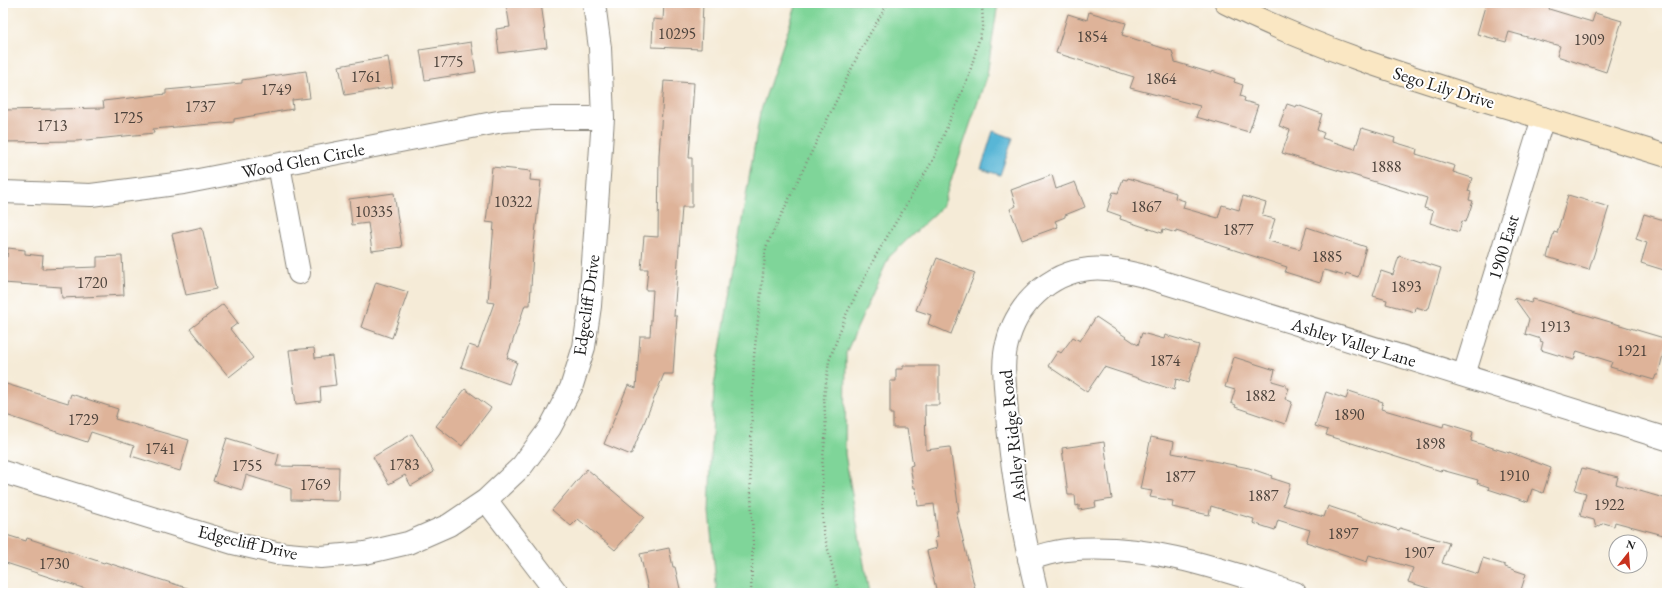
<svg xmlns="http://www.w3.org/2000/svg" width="1670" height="596" font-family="'EB Garamond',serif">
  <rect width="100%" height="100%" fill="#fff"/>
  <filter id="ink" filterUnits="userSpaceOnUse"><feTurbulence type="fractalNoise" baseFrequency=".025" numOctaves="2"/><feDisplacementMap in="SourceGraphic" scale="8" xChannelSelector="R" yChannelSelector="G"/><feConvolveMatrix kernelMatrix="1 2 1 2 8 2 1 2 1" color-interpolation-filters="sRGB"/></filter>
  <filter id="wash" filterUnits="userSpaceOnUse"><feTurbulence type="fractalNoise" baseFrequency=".012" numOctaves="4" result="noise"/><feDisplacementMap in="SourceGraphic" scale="16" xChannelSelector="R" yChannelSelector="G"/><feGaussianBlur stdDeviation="0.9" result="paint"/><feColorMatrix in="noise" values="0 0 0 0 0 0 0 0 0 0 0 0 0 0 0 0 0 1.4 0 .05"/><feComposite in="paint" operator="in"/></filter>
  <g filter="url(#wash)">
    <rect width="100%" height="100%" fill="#f5ebd7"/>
    <!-- green -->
    <path fill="#7fd599" stroke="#4e785a" d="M797 3H998L987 75 942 207 889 257 846 353 845 454 869 593H717L709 512 714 386 760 113Z"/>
    <!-- water -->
    <path fill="#58b6d6" stroke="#3a6979" d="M993 131 1013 138 1000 175 981 169Z"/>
    <g id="blocks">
      <!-- building -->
      <path fill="#deb399" d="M506 3H541L547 47 499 53 496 29 510 27Z
        M664 3H703L701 49 652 47 653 19 663 20Z
        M1486 3H1540L1550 6 1549 9 1592 22 1595 13 1622 21 1606 72 1557 56 1560 46 1509 32 1506 42 1477 34Z
        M1089 12 1126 23 1122 35 1172 51 1175 62 1211 73 1212 71 1235 79 1234 82 1243 85 1240 96 1245 98 1244 101 1258 105 1249 132 1196 117 1200 106 1130 88 1134 77 1056 53 1068 14 1087 20Z
        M471 42 476 72 425 80 420 50Z
        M388 57 393 87 345 95 339 66Z
        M306 71 310 98 292 100 293 109 234 119V122L153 129 154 133 77 141 3 142V110L104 108 103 101 166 94V90L242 83V80Z
        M664 81 694 83 689 158H692V207H682L674 316H677L673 374H664L631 455 604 444 628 385 636 388 640 336H650L653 290H646L648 269H641L644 236 658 237 659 155Z
        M1287 104 1296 107 1297 105 1322 114 1317 130 1324 133 1322 138 1355 149 1362 128 1395 138 1394 142 1417 149 1416 154 1455 166 1453 172 1472 178 1468 191 1471 192 1469 200 1473 201 1466 222 1462 221 1459 232 1430 223 1433 211 1424 208 1427 198 1282 153 1290 130 1279 126Z
        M492 167 531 171 530 180 541 181 533 252 530 305H525L507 358 517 362 509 384 461 367 469 345 478 348 494 303 488 302 494 223 486 222Z
        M1052 175 1056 189 1075 182 1085 207 1065 215V217L1055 221 1058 227 1022 240 1010 209 1016 206 1011 190Z
        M1128 178 1176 193 1175 198 1185 201 1183 208 1218 218 1222 205 1239 210 1243 196 1266 203 1262 216 1275 219 1268 241 1300 249 1307 227 1366 247 1358 277 1346 273 1345 276 1324 270 1320 283 1285 272 1287 267 1176 231V233L1163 229 1162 233 1120 219 1121 216 1107 211 1113 192 1118 193 1123 179 1127 180Z
        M394 193 402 247 372 251 368 223 352 225 349 199Z
        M1568 195 1609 207 1589 270 1547 257 1554 232 1557 233Z
        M1644 214 1667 221V271L1641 263 1647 243 1636 239Z
        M202 227 216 289 186 295 172 234Z
        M8 248 25 250V254L43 256 42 269 97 267V257L122 256 124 295 62 298 61 287 3 283V256L7 257Z
        M1399 256 1420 263 1422 262 1441 268 1429 308H1427L1426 310 1416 307 1415 312 1386 304 1387 300 1373 296 1381 271 1393 275Z
        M937 258 975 273 951 334 928 324 931 315 916 310Z
        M376 282 408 292 392 338 361 327Z
        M1514 298 1531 303 1533 299 1667 339 1658 375H1656L1654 380 1610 367 1612 362 1577 351 1574 360 1541 350 1543 342 1540 341 1541 339 1525 334 1529 319Z
        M223 304 238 323 230 329 253 358 229 377 190 329Z
        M1096 317 1138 345 1142 333 1164 339 1165 335 1199 345 1188 383 1176 379 1174 390 1104 367 1087 392 1048 366 1058 351 1061 353 1073 337 1080 341Z
        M314 348 315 358 332 356 336 385 320 387 321 401 296 404 289 350Z
        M1234 357 1275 370 1272 381 1286 385V388H1289L1285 399 1292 402 1285 424 1235 407 1236 405 1231 403 1235 390 1225 387Z
        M903 366H939V405H925L926 450 950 447 959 511H956L976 593H937L927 551 937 548 935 538 938 537 934 504 918 506 916 488H914L910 466 913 465 907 428H893V414H890V381H896V369H903Z
        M3 383 68 403 71 394 118 409 115 419 189 440 180 471 131 456 134 446 91 432 87 442 3 414Z
        M465 389 491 408 462 446 436 426Z
        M1349 391 1383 402 1381 409 1443 427 1444 423 1473 432 1471 441 1509 453V452L1551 468 1543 493 1532 489 1528 502 1488 489 1489 487 1477 483 1478 480 1442 470 1441 471 1326 435 1328 430 1315 426 1326 392 1346 399Z
        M412 434 434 472 411 486 405 475 389 484 373 457Z
        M1151 437 1174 442 1172 453 1249 468 1272 476 1271 478 1290 484 1283 505 1324 517 1328 506 1399 530 1400 528 1449 543 1442 563 1478 574 1483 558 1505 565V567L1526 574 1520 593H1444L1408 582 1413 568 1369 555 1367 562 1306 542 1310 530 1278 520 1275 530 1253 523 1254 519 1211 506 1209 515 1172 507 1173 501 1150 497 1152 491 1140 489Z
        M227 438 279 454 276 466 339 467 338 501 291 500V489L246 475 242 490 213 481Z
        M1104 442 1112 499 1095 502 1096 507 1079 510V505L1076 506 1075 495H1068L1062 448Z
        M1582 468 1618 477 1616 484 1667 499V536L1615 522 1614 526 1604 523 1596 528 1594 520 1580 516 1586 493 1575 490Z
        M587 469 644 517 615 550 578 519 571 526 552 510Z
        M3 534 26 541 27 538 104 563 105 562 190 589V593H98L3 562Z
        M669 548 673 567H675L681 593H649L640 554Z"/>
    </g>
  </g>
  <g filter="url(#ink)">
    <use href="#blocks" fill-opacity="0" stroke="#88847a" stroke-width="1"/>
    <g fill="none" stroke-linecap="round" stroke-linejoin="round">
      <!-- street casing -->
      <g stroke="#88847a" stroke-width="24">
        <path id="street" d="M279 165 299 273
          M3 192 91 195 183 183 503 121 553 118H603
          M1464 375 1543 118
          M3 472 233 543 276 553 321 557 365 553 408 543 449 525 486 500 522 466 550 428 571 388 584 347 590 306 603 118 600 48 594 3
          M486 500 557 593
          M1029 559C1041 556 1054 551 1067 550 1146 542 1221 569 1295 593
          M1037 593C1022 530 1010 466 1006 401 1005 382 1002 362 1007 344 1016 305 1049 273 1089 269 1106 267 1124 271 1140 275L1667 439"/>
      </g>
      <!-- secondary casing -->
      <g stroke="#88847a" stroke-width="24">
        <path id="secondary" d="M1226 3C1311 46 1400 74 1490 102 1549 120 1608 138 1667 156"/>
      </g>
      <!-- path -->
      <path stroke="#88847a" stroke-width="2.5" stroke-dasharray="1 3" stroke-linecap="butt" d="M751 593 753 539 750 472 754 356 766 247 861 49 888 3
        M839 593 823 530 822 466 826 431 824 397 829 361 846 315 875 257 933 160 969 75 983 26 982 3"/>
      <!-- street -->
      <use href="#street" stroke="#fff" stroke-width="22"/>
      <!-- secondary -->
      <use href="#secondary" stroke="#fae7c3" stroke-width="22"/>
    </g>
  </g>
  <g text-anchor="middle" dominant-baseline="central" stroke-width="4" stroke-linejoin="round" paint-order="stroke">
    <!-- number labels -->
    <g font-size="16" fill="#4c423b">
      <text x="677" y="33">10295</text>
      <text x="1092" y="36">1854</text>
      <text x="1589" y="39">1909</text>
      <text x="448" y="61">1775</text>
      <text x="366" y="76">1761</text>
      <text x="1161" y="78">1864</text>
      <text x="276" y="89">1749</text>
      <text x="200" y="106">1737</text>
      <text x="128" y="117">1725</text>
      <text x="52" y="125">1713</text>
      <text x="1386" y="166">1888</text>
      <text x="513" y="201">10322</text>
      <text x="1146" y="206">1867</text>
      <text x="374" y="211">10335</text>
      <text x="1238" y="229">1877</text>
      <text x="1327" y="256">1885</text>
      <text x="92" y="282">1720</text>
      <text x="1406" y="286">1893</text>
      <text x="1555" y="326">1913</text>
      <text x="1632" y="350">1921</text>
      <text x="1165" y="360">1874</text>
      <text x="1260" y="395">1882</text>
      <text x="1349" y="414">1890</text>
      <text x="83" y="419">1729</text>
      <text x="1430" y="443">1898</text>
      <text x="160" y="448">1741</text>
      <text x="404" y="464">1783</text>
      <text x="247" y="465">1755</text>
      <text x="1514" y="475">1910</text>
      <text x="1180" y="476">1877</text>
      <text x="315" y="484">1769</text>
      <text x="1263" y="495">1887</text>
      <text x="1609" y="504">1922</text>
      <text x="1343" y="533">1897</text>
      <text x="1419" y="552">1907</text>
      <text x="54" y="563">1730</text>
    </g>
    <!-- street labels -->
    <g font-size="18" fill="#1c1c1c" stroke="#fff">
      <text transform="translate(1444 87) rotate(17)">Sego Lily Drive</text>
      <text transform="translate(303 160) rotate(-11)">Wood Glen Circle</text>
      <text transform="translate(1503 247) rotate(-73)">1900 East</text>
      <text transform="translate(586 305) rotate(-82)">Edgecliff Drive</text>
      <text transform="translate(1354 342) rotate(17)">Ashley Valley Lane</text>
      <text transform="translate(1012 436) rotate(-96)">Ashley Ridge Road</text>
      <text transform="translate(248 542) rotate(13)">Edgecliff Drive</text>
    </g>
  </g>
  <!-- margin -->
  <rect width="1670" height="596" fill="none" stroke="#fff" stroke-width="16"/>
  <!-- north arrow -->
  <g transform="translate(1628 554) rotate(17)"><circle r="19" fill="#ffffff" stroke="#a4a4a4"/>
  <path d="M0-3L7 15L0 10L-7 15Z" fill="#c8321e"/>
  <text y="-6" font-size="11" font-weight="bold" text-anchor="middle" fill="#1c1c1c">N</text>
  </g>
</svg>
